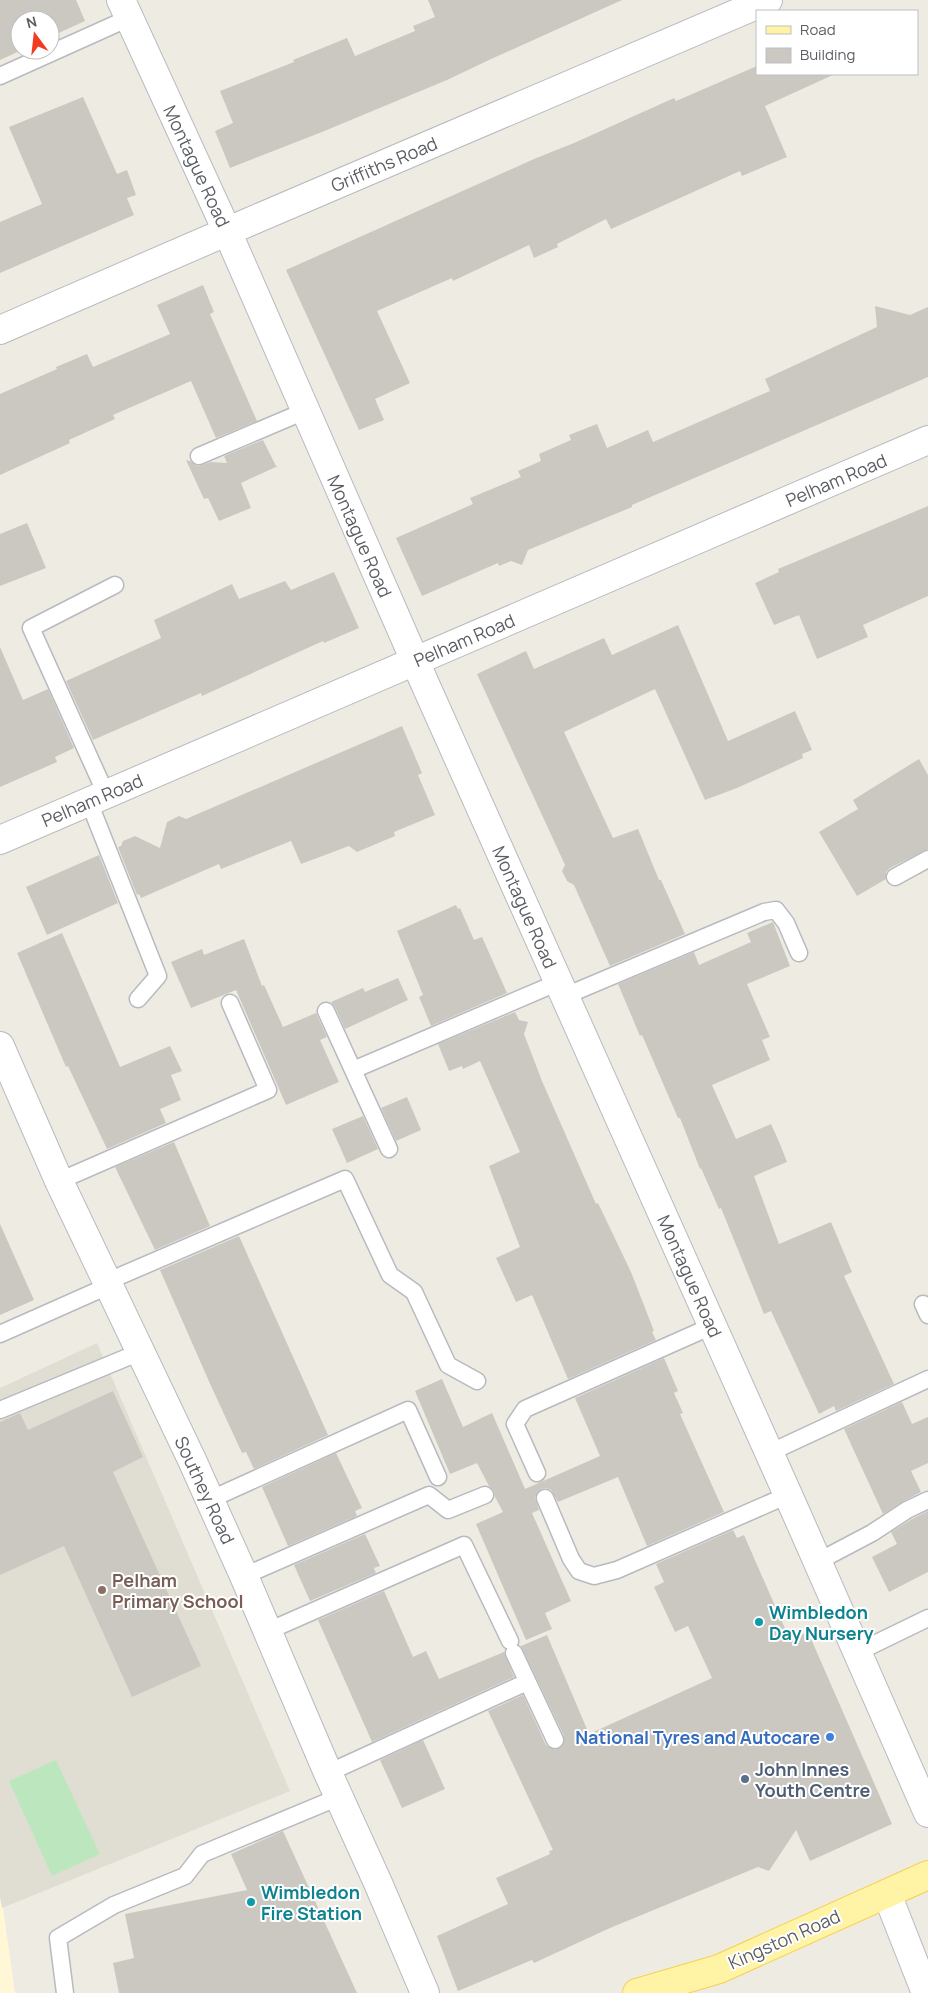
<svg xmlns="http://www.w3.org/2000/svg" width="928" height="1993" font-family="Manrope,sans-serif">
  <rect width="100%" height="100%" fill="#eeece2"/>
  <!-- commercial -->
  <path fill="#fff7d6" d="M0 1897 3 1908 15 1993H0Z"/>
  <!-- education -->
  <path fill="#e0ded2" d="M97 1343 290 1791 2 1908 0 1897V1388Z"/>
  <!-- pitch -->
  <path fill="#bce7be" d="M56 1760 100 1854 52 1876 9 1781Z"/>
  <!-- building -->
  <path fill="#cbc8c1" d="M0 0H76L85 21 50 37V20H20V50H22L0 60Z
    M428 0H622L489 60 447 80 322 132 230 168 215 131 233 123 220 91 294 62 293 60 347 38 355 56 415 31 413 26 435 17Z
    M757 66V74H835L765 106 787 157 742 176 740 171 611 229 606 219 557 244 558 247 534 258 529 245 453 281 452 278 377 311 410 383 375 399 384 420 359 430 286 270 534 159 574 143 674 98 676 101Z
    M83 97 117 174 127 170 136 195 127 198 134 215 0 273V222L42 204 9 127Z
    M203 285 214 312 210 314 257 421 216 438 191 381 113 415 115 419 69 440 70 443 0 475V394L57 369 56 367 87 354 93 367 170 334 157 305Z
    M875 306 910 315 928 307V377L632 505V507L528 550 522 565 511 561 499 566 498 563 422 596 396 538 473 504 470 498 521 477 518 471 541 461 539 454 571 440 569 435 597 424 607 448 648 430 653 442 770 391 765 379 877 327Z
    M263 440 276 466H278L241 483 251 508 219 521 208 498 204 499 186 460 190 461 198 466 211 462 227 463 224 456Z
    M928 506V596L863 625 868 637 817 659 799 615 774 625 755 583 779 572 778 569Z
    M27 523 46 568 0 586V534Z
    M334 572 359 628 324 643 323 641 202 696 201 693 93 740 66 681 161 638 154 620 232 584 239 599 285 581 291 590Z
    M678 625 728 741 795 711 812 750 802 754 803 758 737 788 705 800 655 689 564 732 613 838 638 829 659 880H661L685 934 610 966 574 885 567 881 562 871 565 865 477 674 526 651 534 669 604 638 612 655Z
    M0 647 23 700 48 689 74 748 55 757 57 762 0 787Z
    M402 726 422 773 418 775 435 815 394 832 395 836 357 852 349 846 301 864 291 841 221 869 219 864 141 898 139 894 137 895 118 847 121 846 123 841 135 836 160 848 167 822 179 816 186 819Z
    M919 759 928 775V849L890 868 886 872V879L857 896 819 832 858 809 853 800Z
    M99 855 118 903 47 935 26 887Z
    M456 905 458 909 460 908 474 940 482 937 507 993 431 1026 419 997 423 995 397 931Z
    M773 922 790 966 747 984 770 1037 762 1040 770 1060 712 1085 736 1139 771 1124 780 1144 787 1162 754 1176 779 1244 831 1222 852 1272 844 1276 894 1384 836 1411 834 1406 819 1414 771 1311 764 1314 721 1208 719 1209 701 1168 700 1169 680 1118H678L642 1035 640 1036 618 984 694 952 699 965 751 942 747 933Z
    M62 933 120 1067 170 1046 182 1071 171 1075 181 1100 160 1109 166 1123 107 1149 68 1066 66 1067 17 953Z
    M244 939 262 986 264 985 283 1027 316 1013 327 1037 320 1040 339 1082 286 1105 236 990 191 1008 171 962 202 949 204 955Z
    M398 978 408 1000 345 1029 335 1007 331 1002 363 988 365 992Z
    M515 1012 519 1020 528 1022 524 1034 542 1081 596 1204 598 1203 631 1272 654 1331 652 1332 656 1340 568 1379 532 1295 516 1302 496 1258 520 1247 489 1166 520 1152 480 1061 463 1069 462 1066 449 1071 438 1044Z
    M407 1097 421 1130 396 1141 381 1108Z
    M363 1116 378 1149 347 1163 332 1129Z
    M174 1142 210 1226 155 1250 115 1167Z
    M0 1224 34 1300 0 1315Z
    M239 1236 328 1435 254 1469 246 1452 242 1453 211 1386 160 1270Z
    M664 1358 678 1391 674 1393 683 1413 680 1414 724 1512 647 1546 618 1477 558 1502 551 1490 546 1488 541 1489 535 1497 539 1510 532 1513 571 1601 545 1613 552 1629 526 1640 476 1524 503 1512 495 1497 494 1491 489 1486 477 1463 450 1474 415 1391 442 1379 463 1427 492 1413 525 1489 600 1456 575 1398Z
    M113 1391 143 1457 113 1472 201 1666 132 1697 64 1546 0 1575V1422L20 1413 28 1430Z
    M902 1402 912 1424 928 1417V1463L911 1471 921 1492 902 1502 883 1514 844 1429Z
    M336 1453 362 1508 355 1511 357 1516 288 1546 262 1487Z
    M928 1511V1572L889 1592 872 1557 897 1544 891 1532 912 1519Z
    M733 1530 737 1538 744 1535 790 1640 808 1632 892 1824 810 1861 796 1830 769 1871 758 1867 610 1928 534 1963 532 1960 458 1991 437 1936 508 1904 496 1878 550 1854 549 1851 553 1850 488 1711 523 1695 546 1745 555 1750 563 1745 564 1736 521 1646 547 1635 589 1734 712 1678 688 1626 675 1632 654 1587 664 1582 656 1564Z
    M365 1534 380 1566 374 1568 376 1573 310 1601 294 1565Z
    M384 1591 413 1657 426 1651 439 1679 504 1652 514 1677 372 1742 318 1620Z
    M423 1740 445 1789 402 1808 380 1760Z
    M283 1831 357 1993H119L113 1963 134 1958 125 1914 247 1890 231 1854Z"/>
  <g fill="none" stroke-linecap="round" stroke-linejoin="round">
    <!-- service casing -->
    <g stroke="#b7babf" stroke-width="19">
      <path id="service" d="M0 76 129 18
        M199 456 305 411
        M106 794 31 628 115 585
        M89 802 158 976 138 999
        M895 877 928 859
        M565 996 764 912 776 910 786 923 799 953
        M326 1011 389 1149
        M353 1070 559 982
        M59 1181 268 1090 230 1003
        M106 1282 345 1179 390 1275 414 1292 448 1365 477 1381
        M923 1304 928 1315
        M0 1334 108 1286
        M0 1410 140 1352
        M769 1453 928 1379
        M537 1473 515 1424 525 1409 712 1326
        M545 1498 571 1559 579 1571 594 1576 617 1570 788 1495
        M209 1500 408 1410 438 1477
        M817 1562 872 1533 907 1510 928 1500
        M244 1576 429 1495 448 1510 485 1495
        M268 1631 464 1545 510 1641
        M514 1653 555 1740
        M856 1653 928 1618
        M328 1773 527 1682
        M65 1993 58 1938 114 1905 185 1876 202 1854 339 1797"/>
    </g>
    <!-- minor casing -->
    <g stroke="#b7babf" stroke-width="30">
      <path id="minor" d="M121 0 227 231 426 686 797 1515 928 1813
        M0 330 249 222 768 0
        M0 840 928 440
        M0 1046 59 1181 192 1460 244 1576 328 1773 378 1883 425 1993
        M887 1894 926 1993"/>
    </g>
    <!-- primary casing -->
    <g stroke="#f9cf50" stroke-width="30">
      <path id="primary" d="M637 1993 719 1969 928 1875"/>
    </g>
    <!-- service -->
    <use href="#service" stroke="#fff" stroke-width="16"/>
    <!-- minor -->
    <use href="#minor" stroke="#fff" stroke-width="28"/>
    <!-- primary -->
    <use href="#primary" stroke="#fff4a6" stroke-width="28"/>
  </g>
  <!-- markers -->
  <circle fill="#8d6e63" stroke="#fff" stroke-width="2" cx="102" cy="1590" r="5"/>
  <g fill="#0f9aa8" stroke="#fff" stroke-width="2">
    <circle cx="759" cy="1622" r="5"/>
    <circle cx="251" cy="1902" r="5"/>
  </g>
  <circle fill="#3f7fe0" stroke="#fff" stroke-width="2" cx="830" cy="1737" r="5"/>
  <circle fill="#5c6f8a" stroke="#fff" stroke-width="2" cx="745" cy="1779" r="5"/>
  <g text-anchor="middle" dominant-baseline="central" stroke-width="4" stroke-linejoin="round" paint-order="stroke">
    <!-- street labels -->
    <g font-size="18" fill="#5a5e63" stroke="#fff">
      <text transform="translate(384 164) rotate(-23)">Griffiths Road</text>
      <text transform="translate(197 166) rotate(65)">Montague Road</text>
      <text transform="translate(836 480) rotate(-23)">Pelham Road</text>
      <text transform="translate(360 536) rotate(66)">Montague Road</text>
      <text transform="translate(464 640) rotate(-23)">Pelham Road</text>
      <text transform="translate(92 800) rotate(-23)">Pelham Road</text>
      <text transform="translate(525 907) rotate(66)">Montague Road</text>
      <text transform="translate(690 1276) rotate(66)">Montague Road</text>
      <text transform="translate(205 1490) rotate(65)">Southey Road</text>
      <text transform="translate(784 1939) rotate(-24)">Kingston Road</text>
    </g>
    <!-- education labels -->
    <g font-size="18" font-weight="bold" fill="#785e54" stroke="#fff" text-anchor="start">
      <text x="112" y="1580">Pelham<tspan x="112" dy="21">Primary School</tspan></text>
    </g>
    <!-- culture labels -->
    <g font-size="18" font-weight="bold" fill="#0d838f" stroke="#fff" text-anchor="start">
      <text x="769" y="1612">Wimbledon<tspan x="769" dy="21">Day Nursery</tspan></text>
      <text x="261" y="1892">Wimbledon<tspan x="261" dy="21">Fire Station</tspan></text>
    </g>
    <!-- shop labels -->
    <g font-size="18" font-weight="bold" fill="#366cbe" stroke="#fff" text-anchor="end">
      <text x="820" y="1737">National Tyres and Autocare</text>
    </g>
    <!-- service labels -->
    <g font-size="18" font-weight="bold" fill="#4e5e75" stroke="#fff" text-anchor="start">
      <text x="755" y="1769">John Innes<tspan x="755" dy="21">Youth Centre</tspan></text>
    </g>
  </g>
  <!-- legend -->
  <rect x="756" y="10" width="162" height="65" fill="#ffffff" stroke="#bdbfc1"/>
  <rect x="766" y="26" width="25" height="8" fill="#fff4a6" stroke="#bdbfc1"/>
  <text x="800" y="35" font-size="15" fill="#5a5e63">Road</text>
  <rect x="766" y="48" width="25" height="15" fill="#cbc8c1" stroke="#bdbfc1"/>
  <text x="800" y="60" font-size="15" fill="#5a5e63">Building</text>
  <!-- north arrow -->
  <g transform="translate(35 35) rotate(345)"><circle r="24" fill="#ffffff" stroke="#bdbfc1"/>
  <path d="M0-4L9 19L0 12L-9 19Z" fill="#f23b23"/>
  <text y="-8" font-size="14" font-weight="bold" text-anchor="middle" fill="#5a5e63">N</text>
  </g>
</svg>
